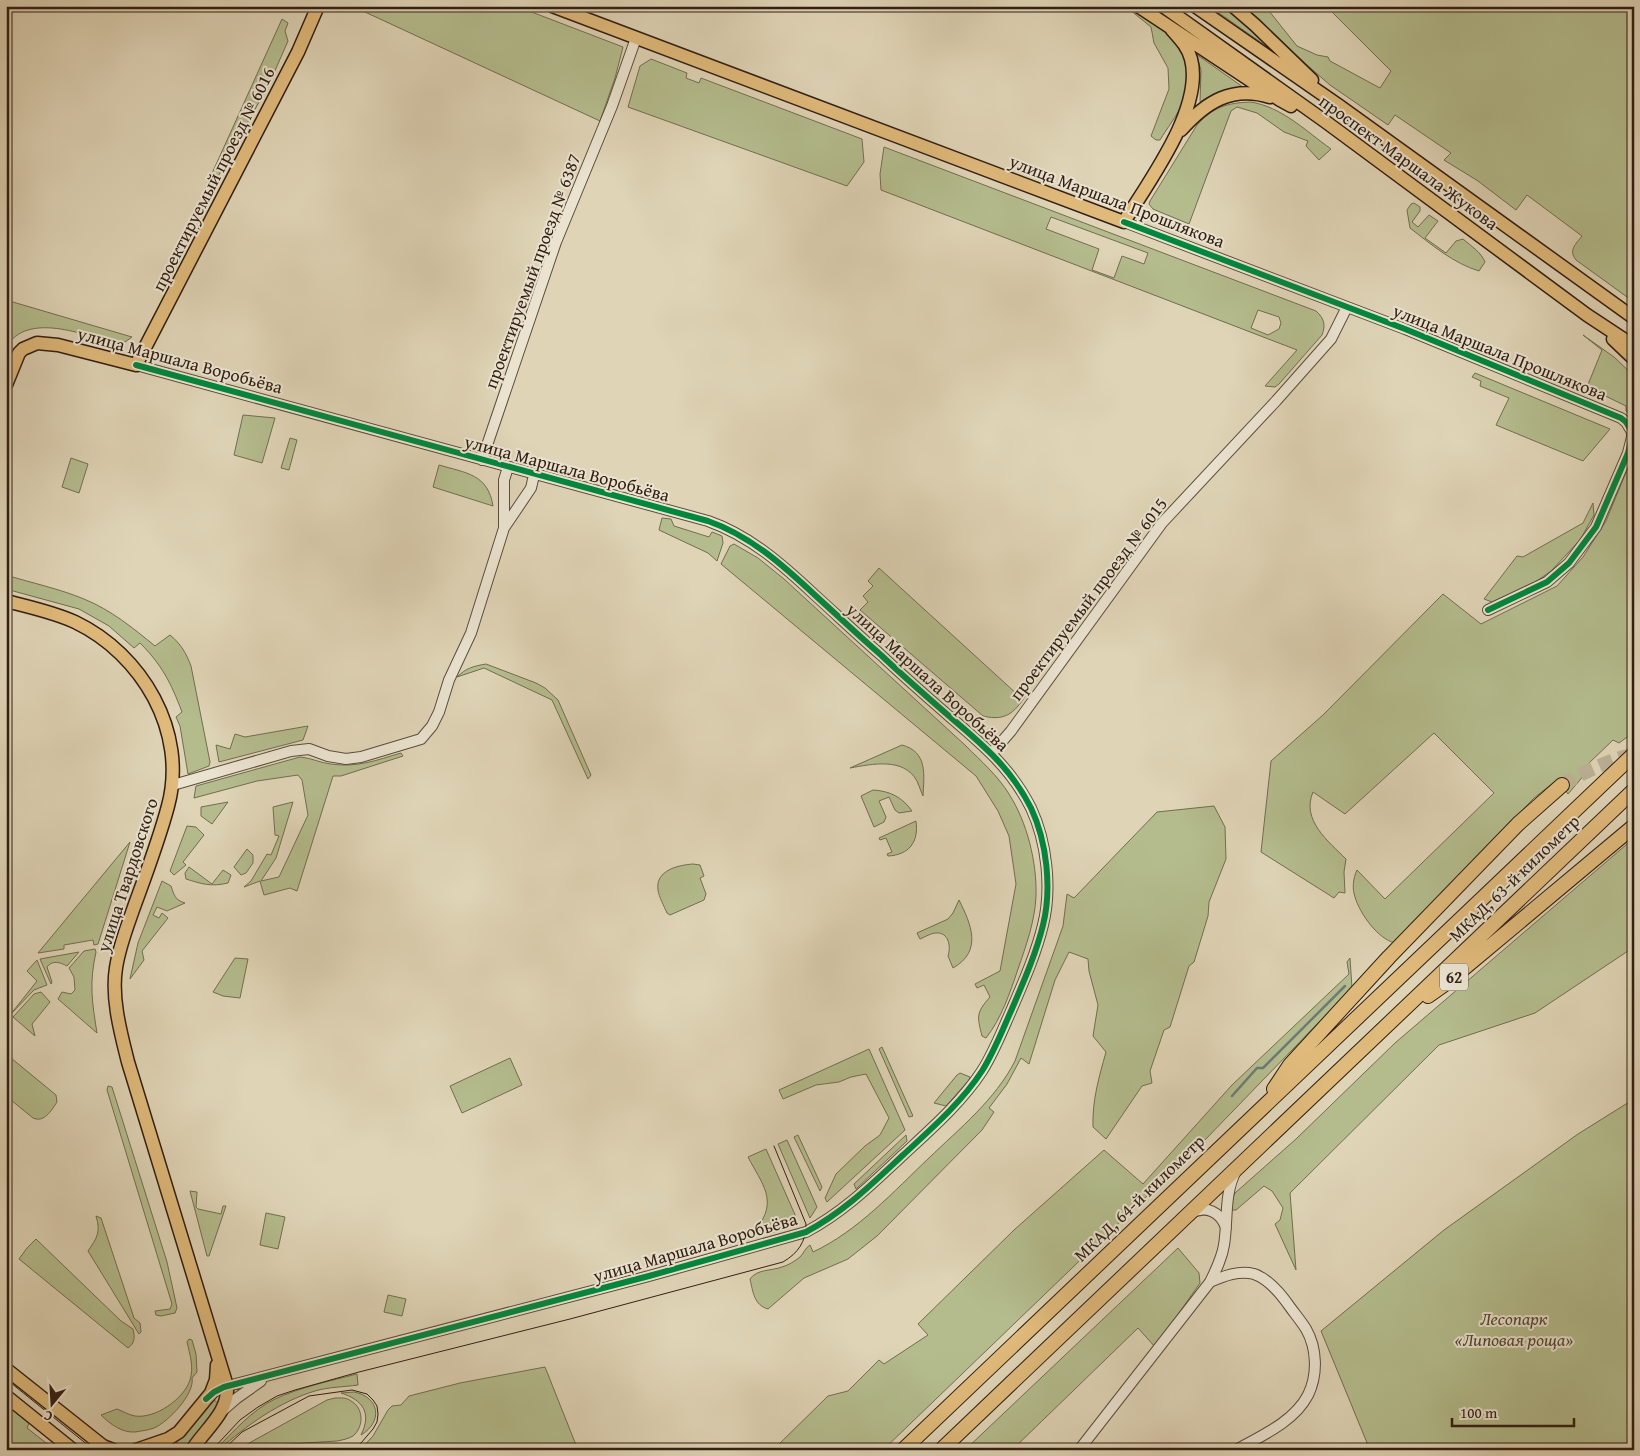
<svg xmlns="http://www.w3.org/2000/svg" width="1640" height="1456" font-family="'Gentium Book Plus',serif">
  <rect width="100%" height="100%" fill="#dfd4b6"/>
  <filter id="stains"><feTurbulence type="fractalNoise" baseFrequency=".004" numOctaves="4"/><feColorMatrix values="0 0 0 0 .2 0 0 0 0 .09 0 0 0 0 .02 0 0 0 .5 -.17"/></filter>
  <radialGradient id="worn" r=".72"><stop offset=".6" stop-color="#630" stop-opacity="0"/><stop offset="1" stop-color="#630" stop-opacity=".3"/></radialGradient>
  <!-- green -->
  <path fill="#b4bc8d" stroke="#726d50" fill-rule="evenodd" d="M352 6H516L623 47 615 78 600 121Z
    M1125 6H1129C1142 15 1156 23 1167 33 1188 50 1192 79 1182 104 1177 116 1167 128 1160 140H1156L1151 136 1169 89 1168 68 1154 43 1151 27Z
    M1209 6H1225L1252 29 1276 53Z
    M1239 6H1265L1297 46 1317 55 1328 57 1330 61 1380 88 1391 71 1332 12 1329 6H1634V302L1576 260C1568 250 1576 244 1582 236L1527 195 1516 210 1478 181 1444 160 1451 153 1395 115 1388 125 1330 85Z
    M282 19 288 23 285 31 288 41 270 82 209 193 204 191Z
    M1196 54 1243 87C1226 89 1214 93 1200 102L1201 70Z
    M651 59 687 73 686 78 699 83 701 78 862 139 864 162 847 186 628 107 640 66Z
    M1250 102C1281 106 1307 132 1331 149L1319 160 1306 146 1308 141 1284 132 1257 113 1237 107 1231 111 1189 224 1153 209 1149 204 1150 201 1197 125C1213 107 1227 103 1250 102Z
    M884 147 1316 311C1324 318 1326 325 1322 335L1279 384 1275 387 1265 386 1297 350 881 190 880 174ZM1051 217 1148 253 1144 264 1122 256 1114 278 1092 270 1099 249 1046 229ZM1258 310 1279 317 1281 323 1279 329 1268 335 1251 328Z
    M1414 203 1420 207V211L1412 222 1418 227 1429 215 1438 221 1425 238 1446 253 1456 241 1463 239C1471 246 1481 252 1485 262L1479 271C1453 263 1432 245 1410 228L1407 210 1411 204Z
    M6 300 132 337 125 342 115 343C83 335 28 311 6 347Z
    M1583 335 1614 357 1634 376V417L1626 411V406L1587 387 1602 350Z
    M1475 373 1610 429 1583 461 1496 425 1509 398 1480 386 1481 381 1472 377Z
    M243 415 275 418 262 463 234 455Z
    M290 438 297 440 289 470 281 468Z
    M71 458 88 464 79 493 62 487Z
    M439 465C466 473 488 474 493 506L433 487Z
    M1634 465V492L1629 494 1634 507V732L1619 743 1613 740 1588 764 1591 767 1568 794 1558 779 1534 798 1395 943C1378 939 1360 914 1355 897 1352 889 1353 878 1357 870L1385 899 1494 793 1434 733 1345 814 1313 792C1301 820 1328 841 1346 859L1344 872 1345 893 1339 892 1334 898 1261 852 1271 761 1323 715 1443 594 1481 624 1557 586 1583 557 1606 521 1627 470Z
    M1593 503 1594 515 1580 540 1551 571 1531 585 1492 602 1484 599 1517 556 1523 557 1583 523Z
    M662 518 671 519 674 526 709 537 712 532 722 536 723 543 717 561 708 553 659 530Z
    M734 544 758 558 784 579 966 746C981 761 998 776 1009 794 1027 822 1037 862 1036 896 1035 921 1026 946 1018 969 1010 993 1001 1019 986 1038L982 1036C977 1016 976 1013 990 997L984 985 977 988 975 984 1000 971 1016 884 1009 836 998 811 976 776 721 564 730 546Z
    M879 568 1018 695 1023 689 1028 692C1016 711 1007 722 983 716L860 610 868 602 863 596 873 586 868 581Z
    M6 575C32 583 60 589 84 599 111 610 133 628 155 646L170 635C181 644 186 653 191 666L210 762 209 766 188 774 180 726 176 717 182 712C171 683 162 665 140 643L134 648 109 626 79 609 6 589Z
    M486 664 536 683 545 688 558 700 591 775 588 779 552 700 484 668 457 677C466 668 474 666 486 664Z
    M308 726 303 740 219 762 216 745 230 749 235 734 245 737Z
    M902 745C928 752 924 775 923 796 921 791 919 786 917 781 904 757 872 764 850 768Z
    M401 753 403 756 341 776H333L297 891 290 888 264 895 260 881 244 887 251 881 267 854 271 855 279 836 275 835 273 807 293 802 276 858 261 881 279 877 308 815 302 780 298 775 257 781 194 798 196 786 300 757C312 758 320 763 331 764 357 768 377 760 401 753Z
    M873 790C890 791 902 797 912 811L899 813 895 810 889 797 879 801 886 817 884 822 874 827 861 796Z
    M228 802 212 824 201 816V807Z
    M1214 806 1225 827 1226 859 1209 902 1208 916 1194 962 1189 966 1170 1027 1164 1030 1150 1071 1152 1083 1142 1086 1106 1139 1093 1127C1092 1101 1099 1077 1106 1052L1093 1036 1098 1005 1089 971 1088 959 1069 952 1055 980 1029 1064 1021 1058 1007 1084 989 1108 994 1112 982 1130 877 1236 848 1259 804 1278 768 1309C754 1305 753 1292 750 1279 757 1269 771 1271 782 1267 789 1265 795 1261 800 1257 804 1253 805 1248 810 1245L813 1252C858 1231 894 1191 929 1158 960 1128 995 1100 1015 1061L1063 926 1067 894 1074 898 1157 812Z
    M916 821C919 842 909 855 888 856L887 854 892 852 886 838 880 840 879 838Z
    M187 826 196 827 204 835 183 862 186 865 174 875 170 871Z
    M1634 838V947L1535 1013 1439 1045 1290 1193 1296 1270 1275 1224 1280 1220 1283 1208 1272 1191 1264 1186 1236 1210H1231L1233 1197 1235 1193 1296 1139 1395 1043Z
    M130 842 98 944 94 945 93 940 64 945V949L38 953Z
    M247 849 253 855V863L246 873 241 875 234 867Z
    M693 864 700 865 704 876 700 878 706 894 704 900 670 915 667 913C664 906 659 897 658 890 655 870 679 865 693 864Z
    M189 867 212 884 223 870 231 875 228 883C211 887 202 884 186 879L185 873Z
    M162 881 171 886C174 895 175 900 185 903L167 911 157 907 153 915 159 918 162 913 168 918 142 951 144 960 130 979 138 943Z
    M959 900C971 924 983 951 953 968L948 956C951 947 949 932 936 933 931 933 925 937 920 939L917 933 948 919 953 913Z
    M95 949 96 952C89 983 92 1002 97 1033L58 999 62 992 71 994 75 990 74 977 69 968 84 951Z
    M79 952 67 966C60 962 52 960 47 967L52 982 51 984 40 959Z
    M235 958 248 959 240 998 223 996 213 992Z
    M1350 958 1352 988 1202 1143 883 1450H773L828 1396 848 1391 879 1360 884 1364 928 1335 918 1324 1014 1230 1104 1150 1143 1184 1232 1085 1349 974 1347 962Z
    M37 960 47 985 34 990 10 1015 37 981 27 971Z
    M41 992 50 1002 32 1024 35 1036 13 1017 34 994Z
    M882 1047 913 1116 909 1117 879 1049Z
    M869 1049 905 1130 827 1202 825 1198 836 1174 865 1146 880 1135 889 1118 866 1074 851 1077 839 1082 816 1085 783 1099 779 1090Z
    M6 1056 11 1058 56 1095 57 1102C51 1111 44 1123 33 1118L6 1096Z
    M510 1058 522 1085 462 1113 450 1086Z
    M960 1073 970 1077 969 1080 946 1106 934 1103 957 1075Z
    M108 1086 112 1087 167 1262 177 1308 175 1313 161 1316 156 1315 155 1311 170 1309 172 1304 107 1090Z
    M1634 1099V1450H1370L1321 1331 1444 1230 1578 1134Z
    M798 1135 822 1187 820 1191 794 1137Z
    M906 1135 907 1141 856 1189 854 1184Z
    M787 1140 817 1207 810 1218 778 1144Z
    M766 1149 796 1217V1225L767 1234 756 1229C779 1201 762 1184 748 1157Z
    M190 1191 197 1192 196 1207 198 1209 221 1214 223 1206H226L209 1256H207Z
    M266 1213 285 1217 278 1249 260 1245Z
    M96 1216 101 1218 134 1318 140 1323 141 1332 139 1334 88 1251C97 1238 101 1232 96 1216Z
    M36 1239 121 1321 133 1329C135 1337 135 1343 128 1348L19 1259 27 1248Z
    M1178 1248 1199 1273 1200 1283 1155 1347 1138 1328 1012 1450H965Z
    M388 1295 406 1299 402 1316 384 1312Z
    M189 1339 192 1340 196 1354 197 1372 192 1378C195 1394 168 1422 154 1428 149 1430 141 1431 135 1432 122 1433 110 1424 101 1415L117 1409C122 1411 129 1415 135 1416 155 1419 184 1399 190 1380 194 1367 190 1355 187 1342Z
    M545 1367 578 1450H360L373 1436 388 1410 392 1406 401 1405 409 1396 460 1383Z
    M357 1374 358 1385C344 1387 328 1387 315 1391 281 1401 245 1426 219 1450L216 1449C234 1431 252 1410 275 1399 301 1387 330 1381 357 1374Z
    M354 1392C380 1397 383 1422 361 1435 372 1413 363 1400 341 1393Z
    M335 1398C341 1398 346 1397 351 1401 364 1408 364 1427 353 1436 348 1439 342 1440 337 1441L242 1447 327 1400Z
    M214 1400 219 1404 218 1409 186 1448 184 1450H178L176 1444 177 1441 210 1402Z
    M6 1405 29 1423 27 1428 55 1450H6Z"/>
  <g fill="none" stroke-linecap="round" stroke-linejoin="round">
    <!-- stream -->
    <path stroke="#6e7a75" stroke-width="2.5" d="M1633 731 1634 726
      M1232 1096 1257 1068H1263L1345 986"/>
    <!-- highway-tunnel -->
    <path stroke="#bcb095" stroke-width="14" stroke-dasharray="14 7" stroke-linecap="butt" d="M1562 785C1585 771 1608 761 1634 754"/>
    <!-- minor casing -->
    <g stroke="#5c4c3c" stroke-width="12">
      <path id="minor" d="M6 156V157
        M1124 222 1405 329 1621 418 1626 422 1632 432V437L1628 453 1596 527 1569 563 1547 582 1488 610
        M136 365 708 521C751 536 784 566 817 597 838 616 859 636 881 655 903 676 926 696 949 716 982 744 1011 768 1031 808 1047 842 1052 889 1043 925 1036 954 1023 983 1011 1011 1002 1031 994 1052 982 1071 961 1103 931 1129 903 1155 873 1183 844 1212 806 1232L649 1276 224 1387 214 1392 209 1397
        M482 460 556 242 612 106 636 38
        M504 528 531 488 534 475
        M992 753 1011 731 1162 523 1276 401 1331 339 1347 307
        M173 785 291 751 309 749 328 756 346 759 361 757 421 739 432 726 439 712 449 680 471 633 504 528V480L508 467
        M1191 1213C1206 1205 1221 1212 1226 1228
        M1210 1282C1224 1276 1239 1270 1254 1274 1269 1279 1281 1294 1290 1307 1295 1314 1301 1321 1306 1329 1317 1348 1318 1375 1308 1395 1294 1422 1261 1436 1236 1450
        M222 1411 237 1398 261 1381
        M1079 1450 1210 1282C1216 1270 1222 1258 1224 1245 1228 1221 1224 1193 1236 1171"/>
    </g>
    <!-- major casing -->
    <g stroke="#311e13" stroke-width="15">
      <path id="major" d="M552 6 1124 222C1149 181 1204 108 1191 59 1188 47 1180 39 1172 30
        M1138 6 1280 100 1291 106
        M1163 6 1326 122 1587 315 1634 346
        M1195 6 1338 105 1634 318
        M1233 6 1255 25 1312 80
        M1181 130C1206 102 1232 85 1270 97
        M1613 339 1634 359
        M6 385 19 353 23 349 37 343 58 345 136 365 298 52 318 6
        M6 601C29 607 53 612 75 622 142 654 188 732 168 806 159 840 146 874 134 907 127 927 119 947 116 968 111 998 121 1034 128 1062L227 1386C229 1413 205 1429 192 1450
        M6 1369 103 1446 113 1450
        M6 1396 73 1450
        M136 1450 168 1439 179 1432 211 1393 216 1380 217 1365"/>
    </g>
    <!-- highway casing -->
    <g stroke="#311e13" stroke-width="16">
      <path id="highway" d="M1428 996 1445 984 1634 826
        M1274 1089 1290 1065 1389 957 1518 824 1562 785
        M903 1450 1634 754
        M941 1450 1634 790"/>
    </g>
    <!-- minor -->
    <use href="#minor" stroke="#eae3d0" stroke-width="10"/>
    <!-- major -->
    <use href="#major" stroke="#e0ba7b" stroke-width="12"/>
    <!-- highway -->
    <use href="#highway" stroke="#e0ba7b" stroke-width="14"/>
    <!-- tram -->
    <path stroke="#311e13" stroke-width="1" d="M6 1379 94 1450
      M212 1450 240 1420 258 1407 277 1396 295 1390 359 1372 570 1319 783 1262C798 1253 806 1242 806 1224L774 1146
      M223 1450 242 1432 309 1396 352 1390 367 1394 373 1400 377 1406 378 1414 377 1422 373 1429 361 1443 353 1450"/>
    <!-- cycleway casing -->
    <g stroke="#eae3d0" stroke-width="9">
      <path id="cycleway" d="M1124 222 1405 329 1621 418 1626 422 1632 432V437L1628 453 1596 527 1569 563 1547 582 1488 610
        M136 365 708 521C751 536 784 566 817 597 838 616 859 636 881 655 903 676 926 696 949 716 982 744 1011 768 1031 808 1047 842 1052 889 1043 925 1036 954 1023 983 1011 1011 1002 1031 994 1052 982 1071 961 1103 931 1129 903 1155 873 1183 844 1212 806 1232L649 1276 224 1387 214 1392 206 1399"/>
    </g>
    <!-- cycleway -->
    <use href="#cycleway" stroke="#00873e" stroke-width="6"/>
  </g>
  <g text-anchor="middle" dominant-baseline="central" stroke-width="4" stroke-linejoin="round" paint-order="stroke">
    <!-- shield labels -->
    <rect fill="#eae3d0" stroke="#68594c" stroke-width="1" x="1440" y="963.5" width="28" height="27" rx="4"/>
    <g font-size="16" font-weight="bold" fill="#311e13">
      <text x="1454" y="977">62</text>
    </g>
    <!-- street labels -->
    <g font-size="18" fill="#311e13" stroke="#eae3d0">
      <text transform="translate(1409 162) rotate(36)">проспект Маршала Жукова</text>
      <text transform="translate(213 179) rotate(-63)">проектируемый проезд № 6016</text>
      <text transform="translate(1117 201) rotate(21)">улица Маршала Прошлякова</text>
      <text transform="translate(532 271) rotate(-70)">проектируемый проезд № 6387</text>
      <text transform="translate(1500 352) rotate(22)">улица Маршала Прошлякова</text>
      <text transform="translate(180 360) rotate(15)">улица Маршала Воробьёва</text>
      <text transform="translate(567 468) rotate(15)">улица Маршала Воробьёва</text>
      <text transform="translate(1088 599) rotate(-53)">проектируемый проезд № 6015</text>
      <text transform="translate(928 677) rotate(42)">улица Маршала Воробьёва</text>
      <text transform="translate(127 875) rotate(-72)">улица Твардовского</text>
      <text transform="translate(1514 878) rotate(-44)">МКАД, 63-й километр</text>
      <text transform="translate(1139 1198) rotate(-44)">МКАД, 64-й километр</text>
      <text transform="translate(695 1247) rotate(-16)">улица Маршала Воробьёва</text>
    </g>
    <!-- park labels -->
    <g font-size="18" font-style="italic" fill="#524632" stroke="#eae3d0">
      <text x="1514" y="1318">Лесопарк<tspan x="1514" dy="21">«Липовая роща»</tspan></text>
    </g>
  </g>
  <!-- margin -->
  <rect width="1640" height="1456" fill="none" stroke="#dfd4b6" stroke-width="25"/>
  <rect x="8" y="8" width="1625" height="1441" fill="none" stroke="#311e13" stroke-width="2.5"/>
  <rect x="12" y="12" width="1615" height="1431" fill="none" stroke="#311e13"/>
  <!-- north arrow -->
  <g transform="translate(52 1404) rotate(198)" stroke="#eae3d0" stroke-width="4" paint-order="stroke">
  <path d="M0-4L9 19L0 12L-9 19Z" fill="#311e13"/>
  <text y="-8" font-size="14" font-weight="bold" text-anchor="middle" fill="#311e13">С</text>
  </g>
  <!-- scale -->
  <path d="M1452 1418v8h122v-8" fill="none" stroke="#311e13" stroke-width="2.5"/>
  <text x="1460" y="1418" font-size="15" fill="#311e13" stroke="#eae3d0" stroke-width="4" paint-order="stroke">100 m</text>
  <rect width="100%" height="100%" filter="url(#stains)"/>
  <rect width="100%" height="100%" fill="url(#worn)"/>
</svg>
